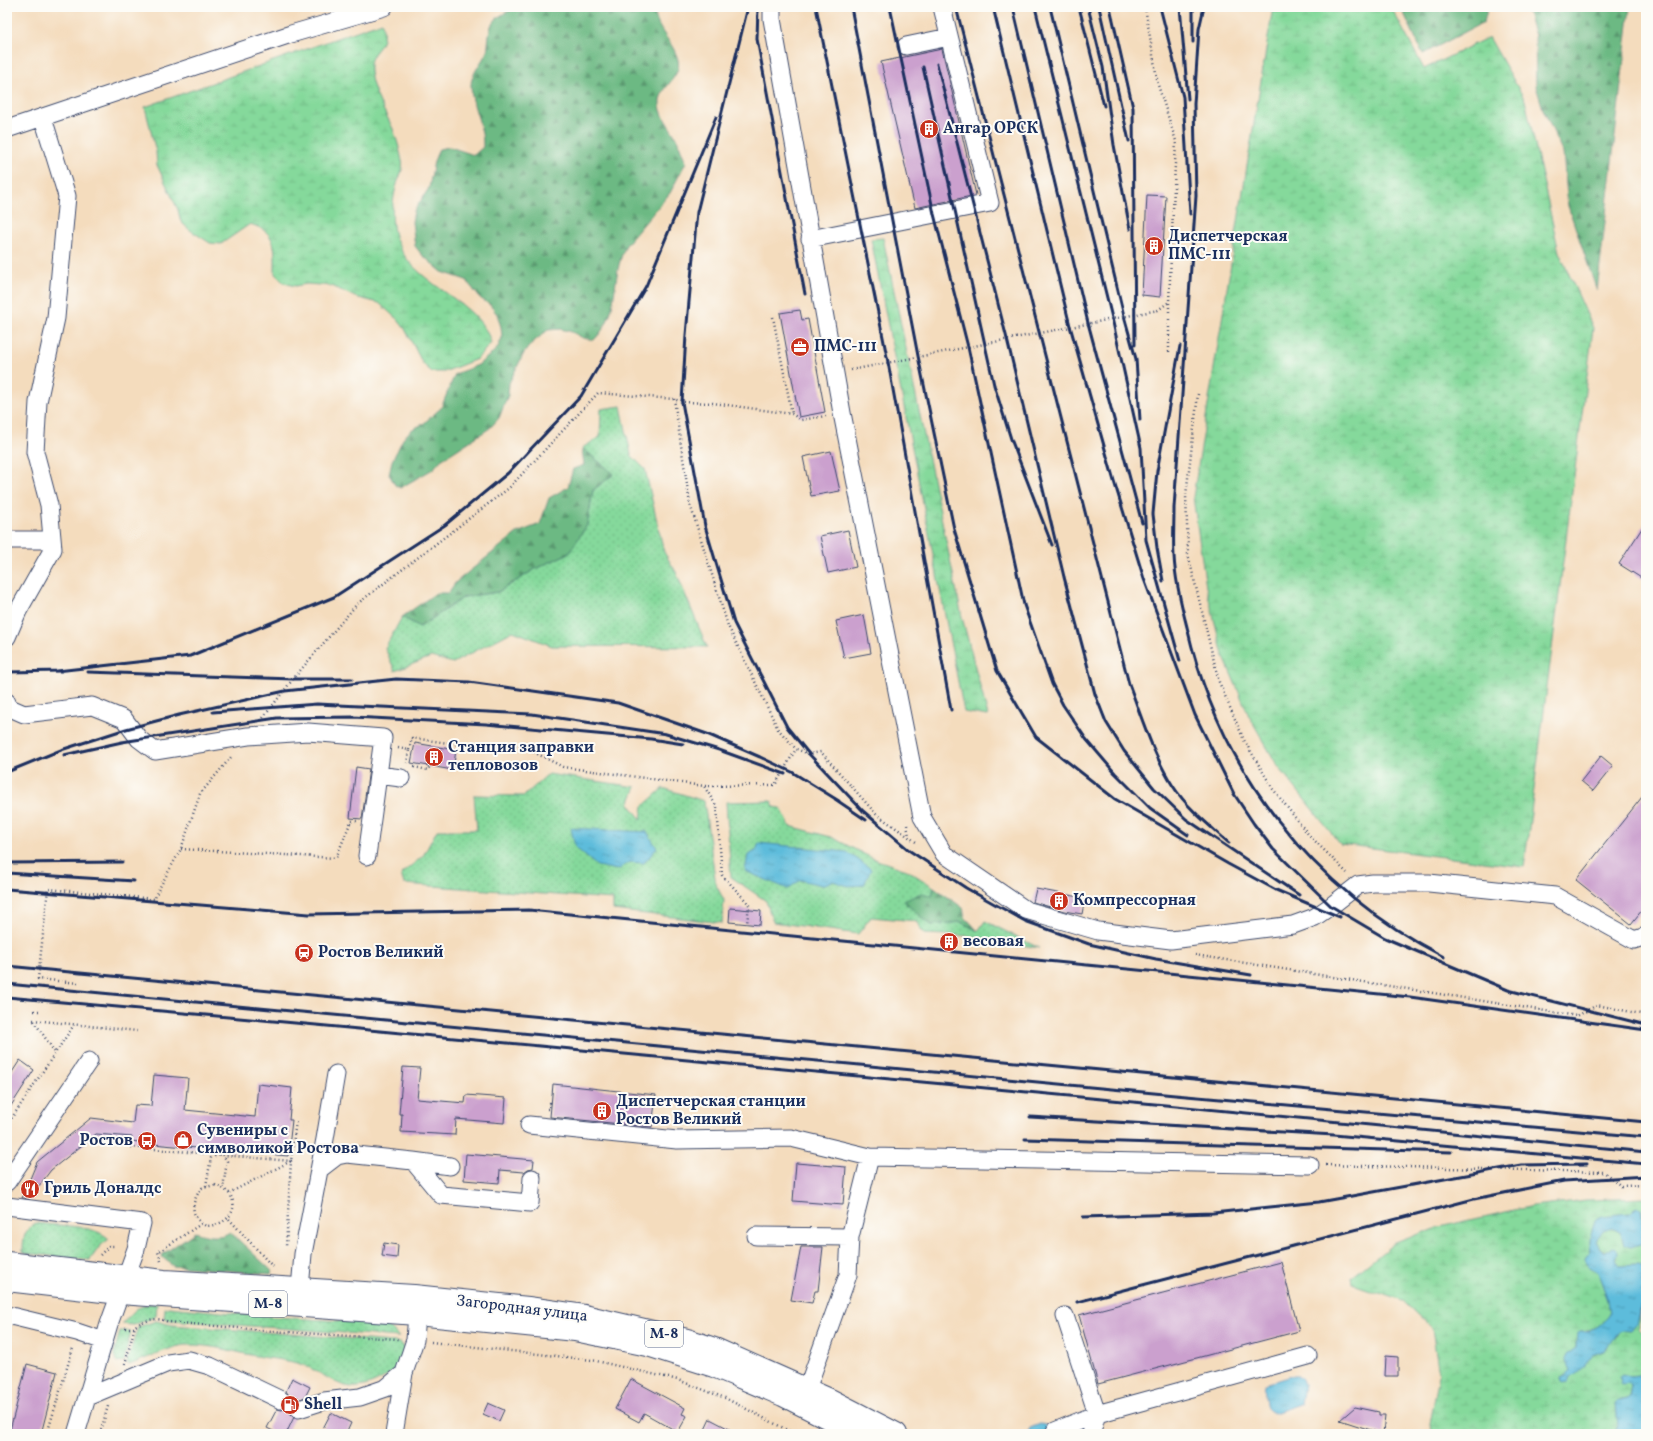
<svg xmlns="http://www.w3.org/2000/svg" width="1653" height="1441" font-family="Vollkorn,serif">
  <defs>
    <pattern id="grass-dots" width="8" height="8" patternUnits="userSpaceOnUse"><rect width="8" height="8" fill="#85d99b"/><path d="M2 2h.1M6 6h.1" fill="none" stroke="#72bb88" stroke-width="1.8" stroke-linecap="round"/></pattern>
    <pattern id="forest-firs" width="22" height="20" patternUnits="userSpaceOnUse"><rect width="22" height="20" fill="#6cb983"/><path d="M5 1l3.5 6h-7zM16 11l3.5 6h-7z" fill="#58976e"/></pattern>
    <pattern id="wetland-marsh" width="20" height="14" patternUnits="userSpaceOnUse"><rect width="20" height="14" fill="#85d99b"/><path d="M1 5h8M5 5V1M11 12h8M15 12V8" fill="none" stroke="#72bb88"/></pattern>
    <pattern id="water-ripples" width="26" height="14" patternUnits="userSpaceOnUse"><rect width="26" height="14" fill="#5dbcdb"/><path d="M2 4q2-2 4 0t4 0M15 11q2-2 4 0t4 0" fill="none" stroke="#4c99b5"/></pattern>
  </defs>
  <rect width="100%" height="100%" fill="#fdfcf7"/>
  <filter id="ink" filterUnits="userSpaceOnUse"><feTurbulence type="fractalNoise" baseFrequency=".025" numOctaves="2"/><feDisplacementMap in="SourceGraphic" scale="8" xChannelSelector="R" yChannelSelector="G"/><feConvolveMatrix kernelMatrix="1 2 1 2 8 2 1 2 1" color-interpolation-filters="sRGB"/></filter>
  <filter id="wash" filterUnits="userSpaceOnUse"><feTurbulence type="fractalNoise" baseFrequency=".012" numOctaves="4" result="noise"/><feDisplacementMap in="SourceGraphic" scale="16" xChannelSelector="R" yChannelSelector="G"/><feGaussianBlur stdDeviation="0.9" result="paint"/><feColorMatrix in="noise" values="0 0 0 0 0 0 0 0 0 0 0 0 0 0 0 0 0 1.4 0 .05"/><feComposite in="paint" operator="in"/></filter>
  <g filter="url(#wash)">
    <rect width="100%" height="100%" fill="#f4dcbd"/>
    <!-- grass -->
    <path fill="url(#grass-dots)" stroke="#50847c" d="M621 406 631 455 645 469 664 552 676 572 707 647 552 646 513 631 453 663 431 657 395 671 385 648 402 617 420 627 464 597 498 592 537 568 569 553 587 525 593 490 614 474 582 448 600 437 601 409Z
      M548 774 636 787 629 804 641 819 643 806 663 788 704 801 716 885 724 900 722 923 613 910V899L404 884 401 874 423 856 437 830H477L474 795 524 796Z
      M772 801 774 807 781 808 790 826 831 837 874 859 907 870 934 887 932 896 930 925 961 922 978 931 985 921 1039 948 969 936 924 934 916 921 871 917 858 934 773 922 766 901 731 877 726 802Z
      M36 1223C56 1226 94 1224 109 1239L100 1246 90 1260 25 1253 23 1251C23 1239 24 1229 36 1223Z
      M148 1304H157L156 1316C154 1318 136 1324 133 1325 130 1325 125 1324 122 1324L136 1309Z
      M169 1307 262 1316 386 1324 399 1337 170 1320 164 1318 165 1308Z
      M156 1321 172 1325 394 1342 401 1343 404 1349C399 1366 397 1370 381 1379 344 1400 332 1375 300 1364 288 1360 274 1359 261 1357 238 1353 210 1344 186 1345 174 1345 143 1360 129 1365L127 1362 138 1327Z
      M120 1331H131L124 1361 117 1363C111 1355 118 1341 120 1331Z"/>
    <!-- forest -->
    <path fill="url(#forest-firs)" stroke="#447470" d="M519 7H655C653 28 673 40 678 60 682 76 663 85 660 100 658 113 671 128 677 139 680 147 683 155 686 162L670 193 626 245C609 280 622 312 594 340L583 338 572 332 561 329 548 330 531 344 524 353 509 383 508 395 499 418 490 428 441 460 433 469 400 488 395 485 389 474 392 461 403 439 411 430 423 424 441 408 455 374 478 365 497 349 502 338 501 327 497 314 490 305 480 298 466 280 442 272 422 255 415 246 412 222 414 211 429 188 434 161 439 149 450 147 474 155 483 147C484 125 472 109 471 87 470 74 483 62 487 51 489 43 488 33 491 26 496 16 508 11 519 7Z
      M1401 7H1488L1484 22 1423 54Z
      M1523 7H1630L1597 291 1568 206 1563 153 1543 109 1536 86 1535 36 1528 13Z
      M582 448 614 474 593 490 587 525 569 553 537 568 498 592 464 597 420 627 402 617 436 593H448L456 582 517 533 540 524 549 498 568 487 573 469 584 465Z
      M934 887 963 908 965 917 978 931 961 922 930 925 903 901 922 893 932 896Z
      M195 1232C206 1236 220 1239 230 1232L272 1271 271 1274 173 1266 162 1257 163 1254Z"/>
    <!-- wetland -->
    <path fill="url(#wetland-marsh)" stroke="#50847c" d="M1273 7H1391L1424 69 1489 37 1525 100 1559 252 1593 328 1524 867 1340 844 1277 765 1249 716 1223 655 1206 587 1193 497Z
      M382 22C383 29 385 39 380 46 376 52 371 56 370 64 368 85 385 111 393 129 397 139 400 151 402 161 404 169 399 177 397 184 391 203 390 229 399 246 418 287 481 302 491 343L477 359 444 372H432L423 364 405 329 398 320 379 303 355 297 332 286 307 284 295 286 284 283 275 274C275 249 278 232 250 224L221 244 210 243 190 230 181 222 178 210 157 165 156 152 145 107Z
      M883 238 962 617 988 716 964 712 871 239Z
      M1646 1198V1222L1642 1217V1210L1637 1206 1630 1213 1601 1216 1595 1221 1590 1240 1591 1252 1585 1259C1586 1268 1591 1267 1598 1273L1608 1300 1610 1313C1604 1322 1594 1334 1582 1330L1577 1340V1347L1567 1354 1565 1359 1569 1365 1570 1371 1561 1379 1563 1383H1568L1570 1377 1580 1370 1592 1355 1604 1351 1607 1348 1608 1343 1622 1329 1630 1330C1637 1323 1640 1309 1646 1299L1639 1315V1330L1646 1336V1374C1637 1377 1628 1374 1619 1377L1623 1385 1629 1384 1631 1387 1629 1398 1616 1402 1618 1426 1614 1432 1615 1434H1431L1430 1424 1439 1375 1432 1328 1405 1302 1353 1284 1352 1277 1393 1244 1435 1228 1532 1206 1586 1200Z
      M1613 1228 1621 1233 1624 1245 1631 1247 1646 1242V1270L1639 1264 1619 1265 1615 1260 1617 1253 1611 1250 1607 1252 1601 1248 1597 1241C1599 1234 1605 1229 1613 1228Z"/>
    <!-- water -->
    <path fill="url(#water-ripples)" stroke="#3c769c" d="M571 828 647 832 657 848 644 863 629 862 618 870 597 866 575 847Z
      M759 843 847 852 871 869 864 885 848 886 833 881 822 885 800 880 788 889 745 871 748 855 756 851Z
      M1637 1206 1641 1208 1642 1217 1646 1222V1242L1631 1247 1624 1245 1621 1233 1613 1228 1604 1231 1597 1241 1601 1248 1605 1252 1613 1249 1616 1250 1617 1253 1615 1260 1619 1265 1639 1264 1646 1270V1275L1642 1283 1646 1286V1299L1639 1311 1636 1325 1631 1330C1615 1327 1613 1339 1605 1350L1592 1355 1580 1370 1571 1377 1569 1382 1564 1384 1562 1383 1561 1378 1566 1376 1570 1369 1565 1359 1567 1354 1577 1347 1578 1332C1582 1330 1583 1332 1587 1332 1595 1332 1606 1319 1610 1313L1608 1300 1598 1273C1591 1267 1586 1268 1585 1259L1591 1252 1590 1243 1591 1234 1595 1221 1601 1216 1630 1213Z
      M1622 1374 1632 1376 1646 1374V1434L1615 1433 1618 1426 1616 1402 1619 1400H1624L1629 1398 1631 1387 1629 1384 1621 1385 1620 1384 1621 1380 1619 1377Z
      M1294 1375H1298L1302 1379 1304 1385 1301 1404 1274 1413C1264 1408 1267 1407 1265 1397 1265 1392 1264 1390 1265 1384Z
      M1040 1424 1046 1425 1051 1430 1052 1434H1027L1030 1428Z"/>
    <g id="blocks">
      <!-- building -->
      <path fill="#cba0ce" d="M942 49 976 195 915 208 881 62Z
        M1147 195 1166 196 1160 297 1142 295Z
        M800 310 802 320 808 319 825 412 799 417 780 313Z
        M831 451 840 491 811 496 803 457Z
        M1646 522V581L1619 564Z
        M848 530 856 567 828 573 820 536Z
        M864 615 871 653 844 658 836 621Z
        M415 743 456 750 453 770 411 763Z
        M1601 756 1613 766 1593 791 1581 781Z
        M356 767 369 769 362 819 350 818Z
        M1646 792V905L1631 924 1576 880Z
        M1036 889 1085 898 1082 914 1064 911 1033 902Z
        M730 908 761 911 760 925 729 922Z
        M20 1060 34 1070 7 1112V1080Z
        M403 1067 420 1068 417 1099 465 1103 466 1095 506 1098 504 1123 456 1119 455 1135 401 1132 402 1114H399Z
        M154 1075 188 1078 185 1110 255 1117 258 1084 292 1088 289 1120H292L288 1156 163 1145 131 1141 132 1137 96 1134 51 1170 29 1199 22 1198 37 1162 91 1118 133 1123 135 1105 151 1106Z
        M553 1084 656 1095 652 1127 550 1117Z
        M466 1154 534 1160 533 1168 528 1169 524 1172 500 1170 499 1183 464 1180Z
        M796 1163 846 1167 843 1205 793 1201Z
        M384 1243 398 1245 397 1258 382 1256Z
        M801 1247H823L818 1291H815L812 1303 791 1300Z
        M1281 1262 1299 1331 1098 1384 1079 1315Z
        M1386 1356 1398 1357V1376H1385Z
        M27 1364 57 1372 41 1434H9Z
        M292 1378 310 1387 305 1397 291 1403 289 1412 294 1417 286 1434H279L267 1428 277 1409 282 1410 290 1405 291 1399 286 1391Z
        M631 1379 685 1408 682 1414 687 1416 678 1432 644 1413 639 1422 615 1409Z
        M488 1403 504 1410 499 1421 483 1414Z
        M1355 1407 1379 1412V1415H1385L1383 1434 1340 1420Z
        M331 1413 351 1423 346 1434H320Z
        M710 1419 739 1434H703Z"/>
    </g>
  </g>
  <g filter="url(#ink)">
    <use href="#blocks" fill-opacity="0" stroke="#3c496c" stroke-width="1"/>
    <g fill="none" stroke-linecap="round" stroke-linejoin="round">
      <!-- minor casing -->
      <g stroke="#3c496c" stroke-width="19">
        <path id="minor" d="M772 7V19L842 413 922 817 944 854 1026 910 1098 931 1171 940 1293 925 1315 917 1331 906 1358 885 1373 883H1429L1555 896 1634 940 1646 936
          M906 46 949 37
          M7 129 291 34 384 7
          M810 239 990 203 942 7
          M7 540H52
          M7 637 18 611 53 549 49 505 35 452 38 402 56 318 67 196 43 118
          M7 702 8 707 24 714 92 706 124 719 139 739 155 751 248 736 308 732 383 738 367 856
          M378 775 401 778
          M529 1125 677 1140 791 1138 870 1157
          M413 1161 450 1166
          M320 1169 337 1156 347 1154 413 1161 441 1195 530 1203 532 1178
          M7 1182 89 1061
          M7 1206 142 1223 136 1249 109 1324 76 1434
          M756 1236 850 1237
          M300 1289 303 1254 325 1139 336 1074
          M7 1315 77 1332 104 1341
          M807 1389 848 1275 850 1237 870 1157 1310 1165
          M87 1397 168 1363 189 1360 210 1366 281 1400
          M299 1409 324 1401 360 1397 386 1388 404 1373
          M1055 1431 1097 1414 1065 1316
          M394 1434 404 1373 415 1340 417 1314
          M1091 1434 1097 1414 1308 1356"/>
      </g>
      <!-- highway casing -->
      <g stroke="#3c496c" stroke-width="24">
        <path id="highway" d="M7 1263 164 1281 414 1296 528 1308 584 1316 687 1340 717 1350 830 1400 896 1434
          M7 1280 120 1293 417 1314 575 1330 648 1345 714 1366 783 1395 860 1434"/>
      </g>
      <!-- path -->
      <path stroke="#3c496c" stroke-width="2.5" stroke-dasharray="1 3" stroke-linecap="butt" d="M1145 7 1158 85 1176 141 1169 302V352
        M773 317 792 414
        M851 370 1158 310 1169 302
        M1198 394 1186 495 1188 554 1219 682 1244 740 1273 789 1308 834 1347 873
        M674 399 690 504 728 626 778 729 796 749 809 754 821 752 876 814 916 842
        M263 718 293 679 357 604 509 488 598 393 674 399 682 402 713 403 792 414 801 420 826 416
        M398 748 409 750 407 763
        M409 750 412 738 456 744 522 746 563 767 704 786 717 807 722 875 749 904 747 924
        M414 767 428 770 430 766
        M705 786 775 785 796 749
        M907 825 909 836
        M181 849 336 858 351 821H357
        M1195 955 1577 1016 1597 1005 1646 1015
        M78 983 38 979 48 889 155 899 156 894 181 849 200 794 232 756
        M34 1011H40
        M33 1020 137 1031
        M34 1021 56 1054
        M547 1109H549L550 1103 551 1104
        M7 1125 74 1025
        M131 1147 291 1161 286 1247
        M223 1150V1155L227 1161 223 1188
        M1326 1165 1604 1172 1621 1186 1646 1185
        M215 1185C244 1194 237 1225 206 1226 189 1217 191 1201 202 1188Z
        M206 1186 211 1158 217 1155V1149
        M229 1193 291 1161 296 1120
        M229 1219 274 1268
        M100 1255 109 1246H114
        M161 1261 158 1252 201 1224
        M125 1328H135
        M431 1342 592 1360 678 1380 725 1398 795 1434
        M125 1364 135 1326C148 1319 156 1317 169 1322L285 1332 398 1339
        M47 1434 73 1348
        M100 1434 108 1406"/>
      <!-- minor -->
      <use href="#minor" stroke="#fff" stroke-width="17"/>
      <!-- highway -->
      <use href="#highway" stroke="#fff" stroke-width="22"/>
      <!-- rail -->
      <path stroke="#1b2f5e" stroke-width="3" d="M748 7 697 212 686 335 682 402 705 526 734 623 787 727 809 754 863 811 910 851 966 888 1025 921 1089 944 1156 959 1251 975
        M758 7 757 39 805 294
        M816 7 888 362 951 710
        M851 7 918 356 954 529 997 671 1036 737 1115 799 1228 864 1276 890 1340 917
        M890 7 934 214 968 347 1024 605 1052 684 1063 705 1086 739 1115 773 1150 808 1188 835
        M956 7 1129 684C1142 718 1153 755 1173 786 1187 808 1210 826 1229 843
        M993 7 1070 326 1114 481 1144 579 1195 715 1234 794 1254 824 1273 849 1331 906 1385 938 1508 990 1646 1025
        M1013 7 1088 323 1142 523
        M1035 7 1112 318 1141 448 1146 540 1180 661
        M1050 7 1124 316 1136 359 1140 420
        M1079 7 1104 106
        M1088 7 1103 67 1114 145 1130 229
        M1099 7 1129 141
        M1110 7 1133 108 1135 345
        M1160 7 1183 97 1190 214
        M1180 7 1188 99
        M1193 7V42
        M1204 7 1199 29 1194 104 1196 196 1174 508C1174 524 1173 540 1174 556 1175 580 1181 604 1187 627 1220 772 1312 889 1444 957
        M937 64 1007 339 1064 577 1095 694 1106 722 1124 751 1154 788 1186 819 1299 895
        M923 67 994 385 1011 439 1052 545
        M1163 581 1157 548 1153 514 1157 471 1180 346
        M57 671 190 656 334 597 445 525 508 473 581 396 646 286 716 117
        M7 672 62 671
        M88 672 293 679H352
        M213 712 317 704 532 714 666 734 719 750 785 774
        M64 755 122 742 277 718 353 717 486 724 651 739 683 744
        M7 772 61 750 126 729 179 715 285 691 396 679 469 682 618 703 707 734 760 757 792 772 839 801
        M835 799 866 820
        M7 863 122 862
        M7 873 134 881
        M7 889 309 914 529 910 1410 997 1646 1030
        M7 966 1646 1122
        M7 984 1175 1095 1646 1137
        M7 997 295 1023 1176 1106 1646 1152
        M1030 1117 1334 1135 1646 1164
        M1025 1139 1451 1152
        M1083 1217 1213 1213 1319 1202 1521 1165 1587 1164
        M1077 1302 1474 1199 1564 1181 1646 1176"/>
    </g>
  </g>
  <!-- icons -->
  <defs>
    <g id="building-disc" transform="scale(1)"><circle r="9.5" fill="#c8321e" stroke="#fdfcf7"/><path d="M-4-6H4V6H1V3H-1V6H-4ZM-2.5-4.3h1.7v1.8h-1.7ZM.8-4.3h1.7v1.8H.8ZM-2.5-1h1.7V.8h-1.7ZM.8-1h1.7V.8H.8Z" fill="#fff"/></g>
    <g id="office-disc" transform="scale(1)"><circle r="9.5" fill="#c8321e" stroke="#fdfcf7"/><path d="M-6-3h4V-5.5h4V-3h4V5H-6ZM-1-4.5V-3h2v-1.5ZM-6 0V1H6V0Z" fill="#fff"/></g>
    <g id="station-disc" transform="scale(1)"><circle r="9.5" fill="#c8321e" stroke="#fdfcf7"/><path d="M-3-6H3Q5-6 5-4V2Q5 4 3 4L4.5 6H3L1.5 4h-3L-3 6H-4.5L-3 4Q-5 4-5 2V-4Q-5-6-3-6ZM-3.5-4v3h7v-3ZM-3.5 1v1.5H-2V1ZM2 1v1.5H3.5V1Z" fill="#fff"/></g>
    <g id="shop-disc" transform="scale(1)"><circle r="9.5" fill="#c8321e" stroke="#fdfcf7"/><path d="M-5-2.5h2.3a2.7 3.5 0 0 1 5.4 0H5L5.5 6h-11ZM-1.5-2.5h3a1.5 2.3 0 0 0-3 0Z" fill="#fff"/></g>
    <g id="bus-disc" transform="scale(1)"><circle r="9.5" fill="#c8321e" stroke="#fdfcf7"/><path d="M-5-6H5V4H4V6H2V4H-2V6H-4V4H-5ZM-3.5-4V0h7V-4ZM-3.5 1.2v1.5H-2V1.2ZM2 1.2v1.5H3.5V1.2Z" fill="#fff"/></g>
    <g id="restaurant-disc" transform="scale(1)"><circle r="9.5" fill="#c8321e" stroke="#fdfcf7"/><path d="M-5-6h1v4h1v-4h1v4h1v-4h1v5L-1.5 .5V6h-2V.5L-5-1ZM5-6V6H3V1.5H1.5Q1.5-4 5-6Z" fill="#fff"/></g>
    <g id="fuel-disc" transform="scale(1)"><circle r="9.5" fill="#c8321e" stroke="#fdfcf7"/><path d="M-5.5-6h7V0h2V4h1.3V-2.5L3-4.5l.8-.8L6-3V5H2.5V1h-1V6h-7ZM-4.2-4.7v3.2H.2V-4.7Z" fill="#fff"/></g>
  </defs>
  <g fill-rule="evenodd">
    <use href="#building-disc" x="929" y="129"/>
    <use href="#building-disc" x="1154" y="246"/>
    <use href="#office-disc" x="800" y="347"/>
    <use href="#building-disc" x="434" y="757"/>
    <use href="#building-disc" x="1059" y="901"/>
    <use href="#building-disc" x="949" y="942"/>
    <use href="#station-disc" x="304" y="953"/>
    <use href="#building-disc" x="602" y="1111"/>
    <use href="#shop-disc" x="183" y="1140"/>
    <use href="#bus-disc" x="147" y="1141"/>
    <use href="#restaurant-disc" x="30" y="1189"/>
    <use href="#fuel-disc" x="290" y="1405"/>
  </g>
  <g text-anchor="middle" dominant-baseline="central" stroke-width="4" stroke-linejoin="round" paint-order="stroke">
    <!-- shield labels -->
    <g fill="#fdfcf7" stroke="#5f6c8c" stroke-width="1">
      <rect x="249" y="1291" width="38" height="26" rx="3"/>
      <rect x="645" y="1321" width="38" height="26" rx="3"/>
    </g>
    <g font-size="15" font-weight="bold" fill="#1b2f5e">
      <text x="268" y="1304">М-8</text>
      <text x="664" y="1334">М-8</text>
    </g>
    <!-- poi labels -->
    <g font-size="16" font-weight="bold" fill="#1b2f5e" stroke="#fdfcf7" text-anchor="start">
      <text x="943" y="129">Ангар ОРСК</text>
      <text x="1168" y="237">Диспетчерская<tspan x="1168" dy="18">ПМС-111</tspan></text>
      <text x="814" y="347">ПМС-111</text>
      <text x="448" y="748">Станция заправки<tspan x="448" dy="18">тепловозов</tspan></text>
      <text x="1073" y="901">Компрессорная</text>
      <text x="963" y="942">весовая</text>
      <text x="318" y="953">Ростов Великий</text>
      <text x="616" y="1102">Диспетчерская станции<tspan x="616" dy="18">Ростов Великий</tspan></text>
      <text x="197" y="1131">Сувениры с<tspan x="197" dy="18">символикой Ростова</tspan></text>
      <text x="133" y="1141" text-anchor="end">Ростов</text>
      <text x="44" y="1189">Гриль Доналдс</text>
      <text x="304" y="1405">Shell</text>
    </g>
    <!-- street labels -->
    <g font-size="16" fill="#1b2f5e" stroke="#fdfcf7">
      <text transform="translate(522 1309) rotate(7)">Загородная улица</text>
    </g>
  </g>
  <!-- margin -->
  <rect width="1653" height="1441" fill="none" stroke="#fdfcf7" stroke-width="24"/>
</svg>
